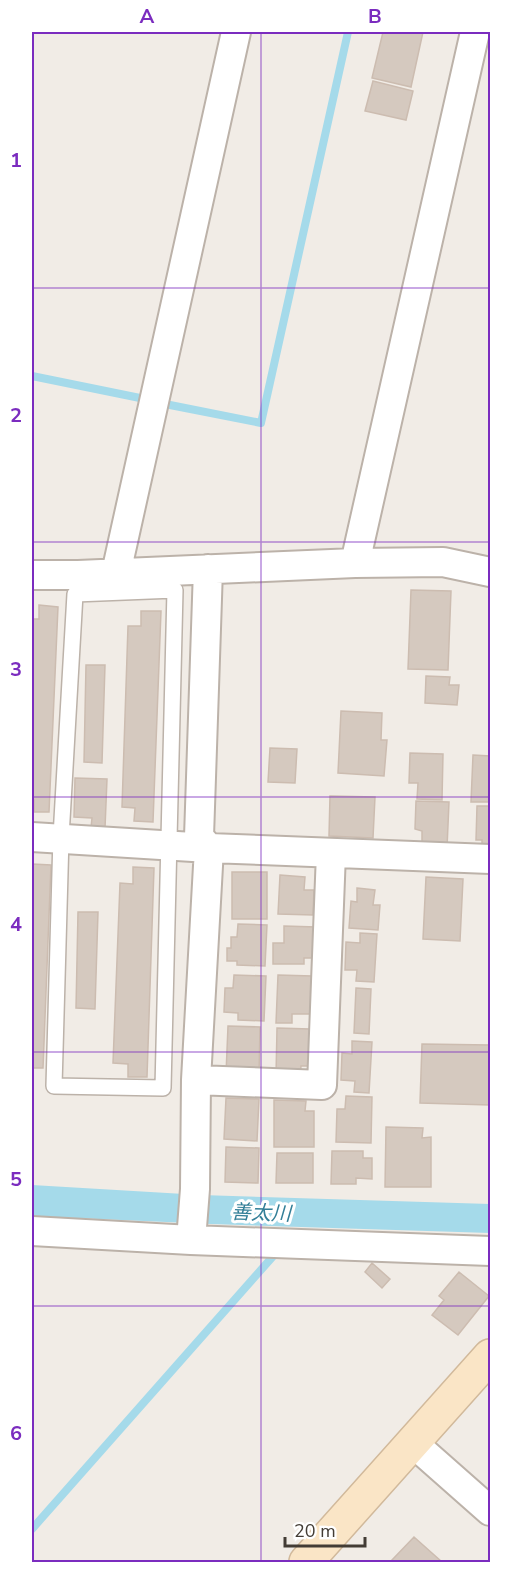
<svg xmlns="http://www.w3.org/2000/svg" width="522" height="1594" font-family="'Nunito Sans','Noto Sans JP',sans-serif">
  <rect width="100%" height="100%" fill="#f1ece6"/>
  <!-- water -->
  <path fill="#a5daea" d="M32 1185 201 1195 490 1204V1233L211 1224 32 1216Z"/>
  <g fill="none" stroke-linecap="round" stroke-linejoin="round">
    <!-- stream -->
    <path stroke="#a5daea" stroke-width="8" d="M32 376 140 398
      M170 405 261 423 348 32
      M32 1529 275 1254"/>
  </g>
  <!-- building -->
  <path fill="#d5c9bf" stroke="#ccbcb0" stroke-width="1.5" d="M383 32H423L411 87 372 78Z
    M373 81 413 91 406 120 365 111Z
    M411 590 451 591 448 670 408 669Z
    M39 605 58 607 49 812H34V800H32V619H39Z
    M141 611H161L153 822 134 821 135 808 122 807 128 626H141Z
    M86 665H105L102 763 84 762Z
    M426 676 450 677 449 685H459L457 705 425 703Z
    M341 711 382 713 381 740H387L384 776 338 773Z
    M270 748 297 749 295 783 268 782Z
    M410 753 443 754 442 800 417 799 418 783H409Z
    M473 755 490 756V802H471Z
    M75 778 107 779 105 828H91L92 818 74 817Z
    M330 796 375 797 373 838 329 836Z
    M416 801 449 802 447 848 422 847V831L415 829Z
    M477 806H490V850H482V840H476Z
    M32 864 51 865 43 1068H32Z
    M133 867 154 868 147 1077H128V1064L113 1063 120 883 133 884Z
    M232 872H267V919H232Z
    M280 875 305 877 304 890H314L313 915 278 914Z
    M426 877 463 879 460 941 423 939Z
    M357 888 375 890 373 905H380L378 930 349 928 351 901 357 902Z
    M78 912H98L95 1009 76 1008Z
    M238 924 267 925 265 966 237 965V961H227V948H231V937H237Z
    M284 926 316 927V958H304V964H273V943H284Z
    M360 933 377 934 374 982 356 981 357 970H345L346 942 360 943Z
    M234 975 266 976 264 1021 238 1020V1013L224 1012 225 988H233Z
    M278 975 312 976 311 1014H292V1023H276Z
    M356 988 371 989 369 1034 354 1033Z
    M228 1026 260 1027 259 1075 226 1074Z
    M277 1028 310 1029V1066H301L300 1076H276Z
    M352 1041 372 1042 369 1093 354 1092 355 1081 341 1080 342 1053 352 1054Z
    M422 1044 490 1045V1105L420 1103Z
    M346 1096 372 1097 371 1143 336 1142 337 1109H345Z
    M226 1098 259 1099 257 1141 224 1139Z
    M274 1100 306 1101 305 1111H314V1147H274Z
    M386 1127 423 1128 422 1138 431 1137V1187H385Z
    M226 1147 259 1148 258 1183 225 1182Z
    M332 1151H363V1158H372V1179L356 1178V1184H331Z
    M277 1153H313V1183H276Z
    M372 1263 390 1279 382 1288 365 1272Z
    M459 1272 489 1296 458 1335 432 1315 444 1300 439 1296Z
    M414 1537 442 1562H394L392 1560Z"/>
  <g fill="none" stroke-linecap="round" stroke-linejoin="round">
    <!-- service casing -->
    <g stroke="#bcb2a9" stroke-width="18">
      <path id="service" d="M175 590 163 1088 54 1086 61 837 75 594Z"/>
    </g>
    <!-- minor casing -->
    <g stroke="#bcb2a9" stroke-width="32">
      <path id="minor" d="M355 563 475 32
        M116 573 236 32
        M32 575H78L355 563 443 562 490 572
        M32 837 209 848 490 859
        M196 1080 322 1085 331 853
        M32 1231 191 1240 490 1251
        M191 1240 195 1189 196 1080 209 848 199 837 208 569
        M413 1443 490 1511"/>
    </g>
    <!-- secondary casing -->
    <g stroke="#d1b99b" stroke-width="36">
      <path id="secondary" d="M306 1562 490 1356"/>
    </g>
    <!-- service -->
    <use href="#service" stroke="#fff" stroke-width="15"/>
    <!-- minor -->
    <use href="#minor" stroke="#fff" stroke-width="28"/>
    <!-- secondary -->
    <use href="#secondary" stroke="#fae5c6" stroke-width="33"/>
  </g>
  <!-- grid -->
  <path fill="none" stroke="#7b2cbf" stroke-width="1.5" stroke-opacity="0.55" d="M261 32V1562M32 288H490M32 542H490M32 797H490M32 1052H490M32 1306H490"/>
  <g text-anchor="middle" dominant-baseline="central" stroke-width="6" stroke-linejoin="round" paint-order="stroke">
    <!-- water labels -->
    <g font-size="20" font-style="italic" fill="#337f98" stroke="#fff">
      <text transform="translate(261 1213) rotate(2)">善太川</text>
    </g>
  </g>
  <!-- border -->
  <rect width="522" height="1594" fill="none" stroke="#ffffff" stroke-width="66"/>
  <!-- scale -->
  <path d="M285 1537v9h80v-9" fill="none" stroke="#433c35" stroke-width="3"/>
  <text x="294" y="1537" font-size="18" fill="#433c35" stroke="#ffffff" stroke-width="4.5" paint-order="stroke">20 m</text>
  <rect x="33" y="33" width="456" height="1528" fill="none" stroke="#7b2cbf" stroke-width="2"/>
  <g font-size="20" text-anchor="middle" font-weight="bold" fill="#7b2cbf">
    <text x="147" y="23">A</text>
    <text x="375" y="23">B</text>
    <text x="16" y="167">1</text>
    <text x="16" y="422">2</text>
    <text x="16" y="676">3</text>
    <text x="16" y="931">4</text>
    <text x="16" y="1186">5</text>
    <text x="16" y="1440">6</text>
  </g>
</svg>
